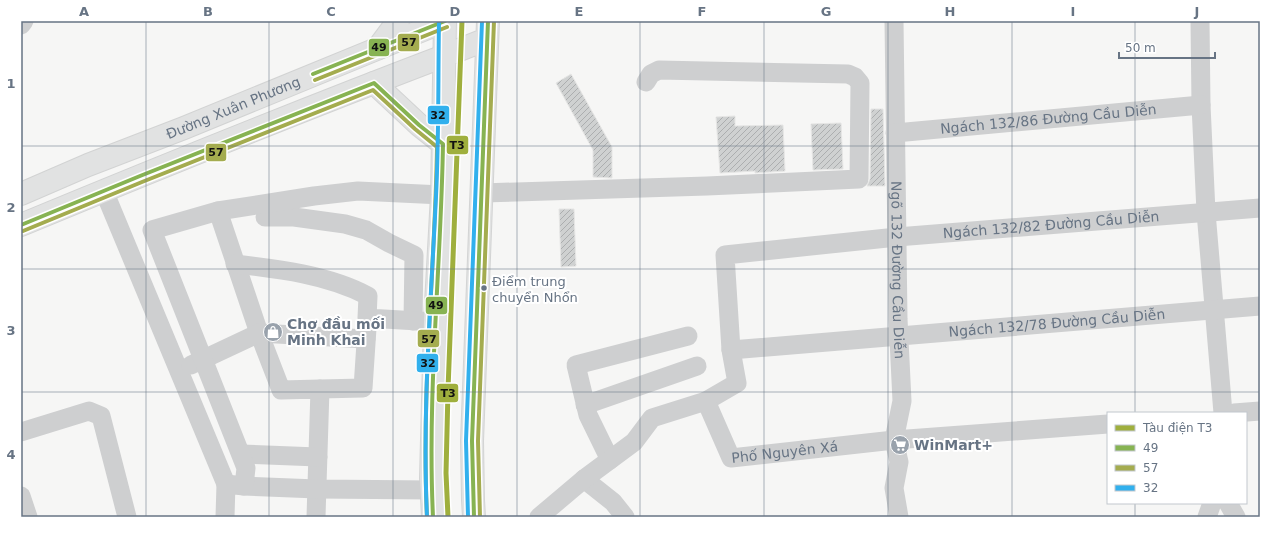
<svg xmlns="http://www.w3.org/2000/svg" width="1281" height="538" font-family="'DejaVu Sans',sans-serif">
  <defs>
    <pattern id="building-hatch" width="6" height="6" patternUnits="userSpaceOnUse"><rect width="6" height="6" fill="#cfd1d1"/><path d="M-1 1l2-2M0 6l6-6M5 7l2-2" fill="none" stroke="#acaeaf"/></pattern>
  </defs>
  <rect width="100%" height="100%" fill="#f6f6f5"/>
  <!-- building -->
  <path fill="url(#building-hatch)" stroke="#e6e6e5" d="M571 74 612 147V178L593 177V150L556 83Z
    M871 109H883L885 186H867L870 179Z
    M735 116V126L783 125 785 171 755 173V171L720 173 716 117Z
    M841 123 843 169 813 170 811 124Z
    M559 209H574L576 266 561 267Z"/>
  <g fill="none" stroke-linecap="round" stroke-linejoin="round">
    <!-- major casing -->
    <g stroke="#d2d3d3" stroke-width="24">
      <g id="major">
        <path id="s6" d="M21 194 88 165 184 128 445 21"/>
        <path d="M21 225C161 167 302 110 444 56"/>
      </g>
    </g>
    <!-- highway casing -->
    <g stroke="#d3d4d4" stroke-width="24">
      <path id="highway" d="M378 48 398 21
        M444 56 487 39
        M374 83 419 125 443 144
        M433 517 431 478 435 322 442 195 445 21
        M474 517 473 500 472 441 488 21"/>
    </g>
    <!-- minor -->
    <g stroke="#cecfd0" stroke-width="19">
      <path id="s1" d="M894 21 898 319 902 401 894 440 899 462 894 488 899 517"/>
      <path d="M1200 21 1201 105 1206 212 1223 413"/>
      <path d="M21 25 24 21"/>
      <path id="s2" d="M895 133 1201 105"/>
      <path d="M104 191 226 484"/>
      <path d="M482 193 707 186 859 179 860 83 855 77 848 74 659 70 651 74 646 82"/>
      <path d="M218 211 259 333 281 390 320 389 316 517"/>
      <path d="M265 217H294L345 224 366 230 389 243 414 255 413 321"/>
      <path d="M235 264C279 269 329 275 368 296L367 318 435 322"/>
      <path id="s3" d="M731 350 1260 306"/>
      <path d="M191 365 259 333 366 339"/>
      <path d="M320 389 363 388 367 328"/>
      <path id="s4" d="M706 401 737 383 731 350 725 255 897 237 1260 208"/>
      <path d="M585 405 697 366"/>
      <path d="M1234 413 1260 411"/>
      <path d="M21 432 89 411 101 416 127 517"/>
      <path d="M241 454 318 457"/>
      <path d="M610 460 588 415 576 365 688 336"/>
      <path d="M584 479 613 502 625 517"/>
      <path d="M244 486 317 489 432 490"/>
      <path d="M21 496 28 517"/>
      <path d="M1228 503 1236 517"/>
      <path d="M225 517 226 484 244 486 246 468 152 230 218 211 314 196 358 191 442 195"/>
      <path id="s5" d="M539 517 584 479 634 442 652 418 706 401 731 458 894 440 1108 424"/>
      <path d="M1207 517 1212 503"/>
    </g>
    <!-- major -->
    <use href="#major" stroke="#e1e2e2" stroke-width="22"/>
    <!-- highway -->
    <use href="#highway" stroke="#e1e2e2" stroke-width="22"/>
    <!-- bus-1 casing -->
    <g stroke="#fff" stroke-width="7">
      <path id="bus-1" d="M313 74 445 21
        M21 225 140 176 374 83 419 125 443 144C441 268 427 393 433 517
        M474 517 472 441 488 21"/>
    </g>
    <!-- bus-2 casing -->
    <g stroke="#fff" stroke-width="7">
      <path id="bus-2" d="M315 80 447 27
        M23 231 142 182 373 90 415 129 437 147C435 270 421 394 427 517
        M480 517 478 441 494 21"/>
    </g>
    <!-- bus-3 casing -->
    <g stroke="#fff" stroke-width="7">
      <path id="bus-3" d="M427 517C422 410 431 303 436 196 439 138 438 79 439 21
        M468 517 466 441 482 21"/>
    </g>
    <!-- bus-1 -->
    <use href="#bus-1" stroke="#87b352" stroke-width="4"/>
    <!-- bus-2 -->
    <use href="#bus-2" stroke="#a4ac4f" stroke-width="4"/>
    <!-- bus-3 -->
    <use href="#bus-3" stroke="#31b0ed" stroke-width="4"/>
    <!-- metro-1 casing -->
    <g stroke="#fff" stroke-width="8">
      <path id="metro-1" d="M448 517 446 473 448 390 462 21"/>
    </g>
    <!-- metro-1 -->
    <use href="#metro-1" stroke="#9faf3d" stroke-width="5"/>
  </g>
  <!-- grid -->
  <path fill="none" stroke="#677484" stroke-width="1" stroke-opacity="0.55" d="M146 21V517M269 21V517M393 21V517M517 21V517M640 21V517M764 21V517M888 21V517M1012 21V517M1135 21V413M21 146H1260M21 269H1260M21 392H1260M1135 503V517"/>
  <!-- icons -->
  <defs>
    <g id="shop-disc" transform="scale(1)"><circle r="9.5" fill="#99a2ac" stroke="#fff"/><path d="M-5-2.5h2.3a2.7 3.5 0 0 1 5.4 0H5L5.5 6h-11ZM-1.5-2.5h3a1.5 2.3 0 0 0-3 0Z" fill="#fff"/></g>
    <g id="supermarket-disc" transform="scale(1)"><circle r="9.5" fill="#99a2ac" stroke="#fff"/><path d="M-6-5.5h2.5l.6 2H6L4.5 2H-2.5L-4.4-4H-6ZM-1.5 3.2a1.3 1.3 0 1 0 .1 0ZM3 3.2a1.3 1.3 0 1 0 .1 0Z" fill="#fff"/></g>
  </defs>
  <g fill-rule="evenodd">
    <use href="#shop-disc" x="273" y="332"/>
    <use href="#supermarket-disc" x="900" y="445"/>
  </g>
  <!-- markers -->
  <circle fill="#677484" stroke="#fff" stroke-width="1.5" cx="484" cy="288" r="3.5"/>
  <g text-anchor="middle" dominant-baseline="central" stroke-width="4" stroke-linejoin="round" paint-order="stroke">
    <!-- bus labels -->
    <g font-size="13" fill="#677484" stroke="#fff" text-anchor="start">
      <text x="492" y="281">Điểm trung<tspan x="492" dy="16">chuyển Nhổn</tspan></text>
    </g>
    <!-- street labels -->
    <g font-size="14" fill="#677484" stroke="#fff">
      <text stroke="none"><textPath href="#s6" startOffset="229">Đường Xuân Phương</textPath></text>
      <text stroke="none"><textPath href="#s2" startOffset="154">Ngách 132/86 Đường Cầu Diễn</textPath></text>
      <text stroke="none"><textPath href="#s4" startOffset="492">Ngách 132/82 Đường Cầu Diễn</textPath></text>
      <text stroke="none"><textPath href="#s1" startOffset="249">Ngõ 132 Đường Cầu Diễn</textPath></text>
      <text stroke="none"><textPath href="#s3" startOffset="327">Ngách 132/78 Đường Cầu Diễn</textPath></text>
      <text stroke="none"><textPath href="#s5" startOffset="324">Phố Nguyên Xá</textPath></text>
    </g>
    <!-- poi labels -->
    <g font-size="14" font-weight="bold" fill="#677484" stroke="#fff" text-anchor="start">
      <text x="287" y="324">Chợ đầu mối<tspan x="287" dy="16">Minh Khai</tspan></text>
      <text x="914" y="445">WinMart+</text>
    </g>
  </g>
  <g stroke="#fff" stroke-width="1.5">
    <rect x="397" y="33" width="23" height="19" rx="4" fill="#a4ac4f"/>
    <rect x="368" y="38" width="22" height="19" rx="4" fill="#87b352"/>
    <rect x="427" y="105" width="23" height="20" rx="4" fill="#31b0ed"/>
    <rect x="446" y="135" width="23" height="20" rx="4" fill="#9faf3d"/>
    <rect x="205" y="143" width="22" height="19" rx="4" fill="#a4ac4f"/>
    <rect x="425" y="296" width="23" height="19" rx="4" fill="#87b352"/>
    <rect x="417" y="329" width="23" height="19" rx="4" fill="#a4ac4f"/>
    <rect x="416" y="353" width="23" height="20" rx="4" fill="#31b0ed"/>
    <rect x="436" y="383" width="23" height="20" rx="4" fill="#9faf3d"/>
  </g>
  <g font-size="11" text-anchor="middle" font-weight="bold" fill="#111">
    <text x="409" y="46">57</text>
    <text x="379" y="51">49</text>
    <text x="438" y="119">32</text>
    <text x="457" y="149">T3</text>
    <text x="216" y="156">57</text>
    <text x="436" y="309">49</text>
    <text x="429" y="343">57</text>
    <text x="428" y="367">32</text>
    <text x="448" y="397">T3</text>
  </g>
  <!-- border -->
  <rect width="1281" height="538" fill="none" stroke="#ffffff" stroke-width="44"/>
  <!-- legend -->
  <rect x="1107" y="412" width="140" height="92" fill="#ffffff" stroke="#c2c7ce"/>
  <rect x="1115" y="425" width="20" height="6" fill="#9faf3d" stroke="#c2c7ce"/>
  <text x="1143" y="432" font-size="12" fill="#677484">Tàu điện T3</text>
  <rect x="1115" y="445" width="20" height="6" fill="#87b352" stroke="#c2c7ce"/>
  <text x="1143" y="452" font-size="12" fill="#677484">49</text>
  <rect x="1115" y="465" width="20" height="6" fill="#a4ac4f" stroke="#c2c7ce"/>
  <text x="1143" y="472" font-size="12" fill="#677484">57</text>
  <rect x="1115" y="485" width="20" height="6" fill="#31b0ed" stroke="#c2c7ce"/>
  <text x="1143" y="492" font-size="12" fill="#677484">32</text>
  <!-- scale -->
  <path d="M1119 52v6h96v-6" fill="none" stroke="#677484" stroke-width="2"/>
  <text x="1125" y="52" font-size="12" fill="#677484" stroke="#ffffff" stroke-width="3" paint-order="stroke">50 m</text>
  <rect x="22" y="22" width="1237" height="494" fill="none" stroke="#677484" stroke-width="1.5"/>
  <g font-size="13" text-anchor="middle" font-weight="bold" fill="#677484">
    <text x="84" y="16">A</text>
    <text x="208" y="16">B</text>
    <text x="331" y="16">C</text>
    <text x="455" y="16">D</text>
    <text x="579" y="16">E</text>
    <text x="702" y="16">F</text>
    <text x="826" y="16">G</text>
    <text x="950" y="16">H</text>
    <text x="1073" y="16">I</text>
    <text x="1197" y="16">J</text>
    <text x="11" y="88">1</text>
    <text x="11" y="212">2</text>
    <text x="11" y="335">3</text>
    <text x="11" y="459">4</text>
  </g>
</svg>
